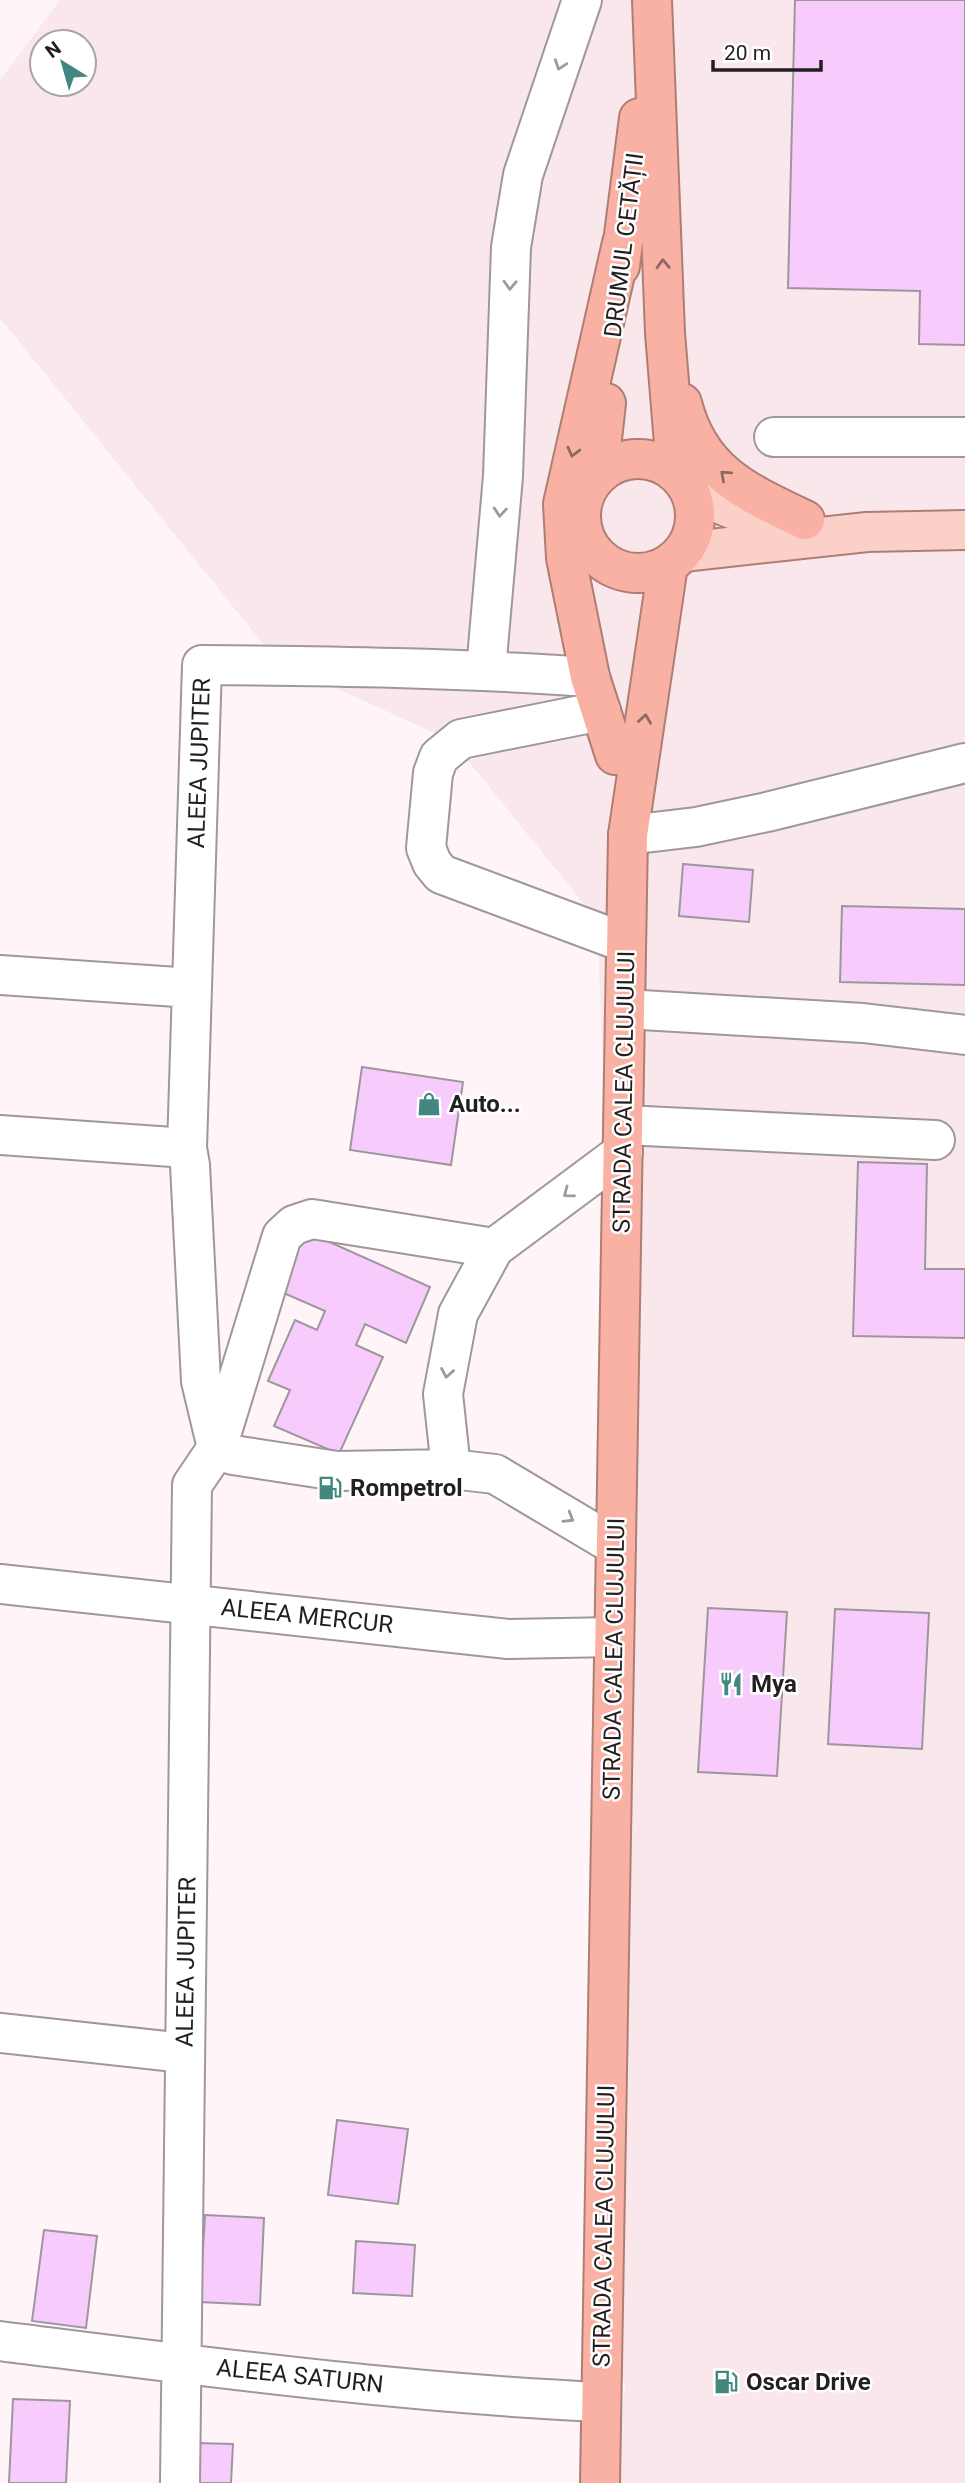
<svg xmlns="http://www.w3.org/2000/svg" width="965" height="2483" font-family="Roboto,sans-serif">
  <rect width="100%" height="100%" fill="#fff5f8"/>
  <!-- built -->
  <path fill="#f9e7ec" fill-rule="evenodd" d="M60 0H965V2483H608L625 2388 601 2220 634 1153 603 1066 597 920 452 741 333 687 293 681 0 318V80ZM42 42H84V84H42Z"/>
  <!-- building -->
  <path fill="#f7ccfc" stroke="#9d979d" stroke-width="2" d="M795 0H965V345L919 344 920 291 788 288Z
    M683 864 753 870 749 922 679 916Z
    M842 906 965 909V985L840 982Z
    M362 1067 463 1082 451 1165 350 1150Z
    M858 1162 927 1164 925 1269H965V1338L853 1336Z
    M305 1231 430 1287 406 1343 365 1324 356 1345 383 1357 339 1454 274 1426 290 1390 268 1381 295 1320 317 1330 325 1311 279 1291Z
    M708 1608 787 1612 777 1776 698 1772Z
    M835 1609 929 1613 922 1749 828 1744Z
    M337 2120 408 2129 398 2204 328 2195Z
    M205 2215 264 2218 260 2305 200 2302Z
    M44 2230 97 2236 86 2328 32 2321Z
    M356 2241 415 2245 412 2296 353 2293Z
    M13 2399 70 2401 66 2483H9Z
    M196 2443 233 2444 231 2483H194Z"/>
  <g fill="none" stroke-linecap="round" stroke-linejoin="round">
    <!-- minor casing -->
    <g stroke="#a0979a" stroke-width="42">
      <path id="minor" d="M774 437H965
        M486 670 503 476 511 247 523 175 582 0
        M601 711 461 739 439 757 433 773 426 848 432 863 441 874 626 943
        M628 835 696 827 767 812 965 763
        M0 975 192 988
        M625 1009 863 1023 965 1035
        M624 1125 935 1140
        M0 1135 187 1148
        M451 1469 337 1471 233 1455 217 1448 201 1381 190 1165 187 1148 202 665C332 666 461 668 590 677
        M616 1546 495 1474 451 1469 443 1394 458 1314 494 1248 623 1152
        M0 1584 508 1639 614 1637
        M0 2033 184 2053
        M0 2341C200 2366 400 2393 601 2402
        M180 2483 192 1485 217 1448 282 1236 294 1225 312 1219 494 1248"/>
    </g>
    <!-- major casing -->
    <g stroke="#ae7e75" stroke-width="42">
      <path id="major" d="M691 492 734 510 800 519
        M683 552 867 532 965 530"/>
    </g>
    <!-- highway casing -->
    <g stroke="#ae7e75" stroke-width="42">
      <path id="highway" d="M652 0 665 333 675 456 680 475
        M620 266 639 118
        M682 403C699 472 746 492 805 520
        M581 516a57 57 0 1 1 114 0a57 57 0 1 1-114 0Z
        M598 475 606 403
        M615 755 590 677 566 558 563 504 622 243
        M600 2483 628 835 668 565"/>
    </g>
    <!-- minor -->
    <use href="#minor" stroke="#fff" stroke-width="38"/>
    <!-- major -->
    <use href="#major" stroke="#fbd0c8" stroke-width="38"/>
    <!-- highway -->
    <use href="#highway" stroke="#f9b1a3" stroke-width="38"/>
  </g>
  <!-- one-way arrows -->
  <defs><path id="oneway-chevron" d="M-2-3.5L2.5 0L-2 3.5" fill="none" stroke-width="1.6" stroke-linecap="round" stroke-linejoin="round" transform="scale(1.75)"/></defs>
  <g stroke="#9c9a9b">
    <use href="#oneway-chevron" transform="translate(560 65) rotate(109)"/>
    <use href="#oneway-chevron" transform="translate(510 285) rotate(92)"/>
    <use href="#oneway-chevron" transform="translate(500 512) rotate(95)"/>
    <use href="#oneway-chevron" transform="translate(568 1193) rotate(143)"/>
    <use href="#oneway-chevron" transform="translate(447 1373) rotate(100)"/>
    <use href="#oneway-chevron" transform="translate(569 1518) rotate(31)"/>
  </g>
  <g stroke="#8e6862">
    <use href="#oneway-chevron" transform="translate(663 264) rotate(-92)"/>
    <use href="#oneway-chevron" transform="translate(573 452) rotate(104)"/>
    <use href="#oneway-chevron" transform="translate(725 475) rotate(-138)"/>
    <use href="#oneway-chevron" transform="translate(645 719) rotate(-82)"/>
  </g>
  <!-- icons -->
  <defs>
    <g id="shop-bare" transform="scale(1.89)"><path d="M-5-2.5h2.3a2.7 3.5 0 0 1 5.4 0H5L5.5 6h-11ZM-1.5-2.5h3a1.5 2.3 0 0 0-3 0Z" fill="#428880" stroke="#fff" stroke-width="2.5" paint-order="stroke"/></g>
    <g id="fuel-bare" transform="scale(1.89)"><path d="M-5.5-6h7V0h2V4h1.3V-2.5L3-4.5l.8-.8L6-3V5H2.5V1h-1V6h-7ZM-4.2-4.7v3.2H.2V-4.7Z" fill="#428880" stroke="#fff" stroke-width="2.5" paint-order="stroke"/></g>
    <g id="restaurant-bare" transform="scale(1.89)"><path d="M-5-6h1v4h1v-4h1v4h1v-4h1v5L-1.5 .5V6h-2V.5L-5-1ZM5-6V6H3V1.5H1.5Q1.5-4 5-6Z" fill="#428880" stroke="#fff" stroke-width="2.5" paint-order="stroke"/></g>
  </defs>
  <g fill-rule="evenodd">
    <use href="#shop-bare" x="429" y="1104"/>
    <use href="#fuel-bare" x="330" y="1488"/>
    <use href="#restaurant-bare" x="731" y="1684"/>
    <use href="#fuel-bare" x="726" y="2382"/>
  </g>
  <g text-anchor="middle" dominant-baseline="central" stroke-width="5" stroke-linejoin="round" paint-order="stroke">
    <!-- street labels -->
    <g font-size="24" fill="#231f20" stroke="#fff">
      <text transform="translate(624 245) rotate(-83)">DRUMUL CETĂȚII</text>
      <text transform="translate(199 763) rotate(-88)">ALEEA JUPITER</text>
      <text transform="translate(624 1092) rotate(-89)">STRADA CALEA CLUJULUI</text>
      <text transform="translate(307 1616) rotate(6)">ALEEA MERCUR</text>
      <text transform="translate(614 1659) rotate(-89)">STRADA CALEA CLUJULUI</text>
      <text transform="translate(186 1962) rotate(-89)">ALEEA JUPITER</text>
      <text transform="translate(604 2226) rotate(-89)">STRADA CALEA CLUJULUI</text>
      <text transform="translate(300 2376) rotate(6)">ALEEA SATURN</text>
    </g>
    <!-- poi labels -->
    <g font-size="24" font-weight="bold" fill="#231f20" stroke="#fff" text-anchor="start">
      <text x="449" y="1104">Auto...</text>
      <text x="350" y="1488">Rompetrol</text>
      <text x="751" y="1684">Mya</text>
      <text x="746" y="2382">Oscar Drive</text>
    </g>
  </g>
  <!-- north arrow -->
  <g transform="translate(63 63) rotate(323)"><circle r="33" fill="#ffffff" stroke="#a7a5a6" stroke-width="2"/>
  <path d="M0-5L12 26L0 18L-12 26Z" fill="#428880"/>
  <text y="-10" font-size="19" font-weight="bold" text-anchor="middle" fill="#231f20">N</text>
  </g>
  <!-- scale -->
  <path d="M713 60v10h108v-10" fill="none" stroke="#231f20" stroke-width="3.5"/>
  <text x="724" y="60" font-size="21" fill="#231f20" stroke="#ffffff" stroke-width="5" paint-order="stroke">20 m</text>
</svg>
